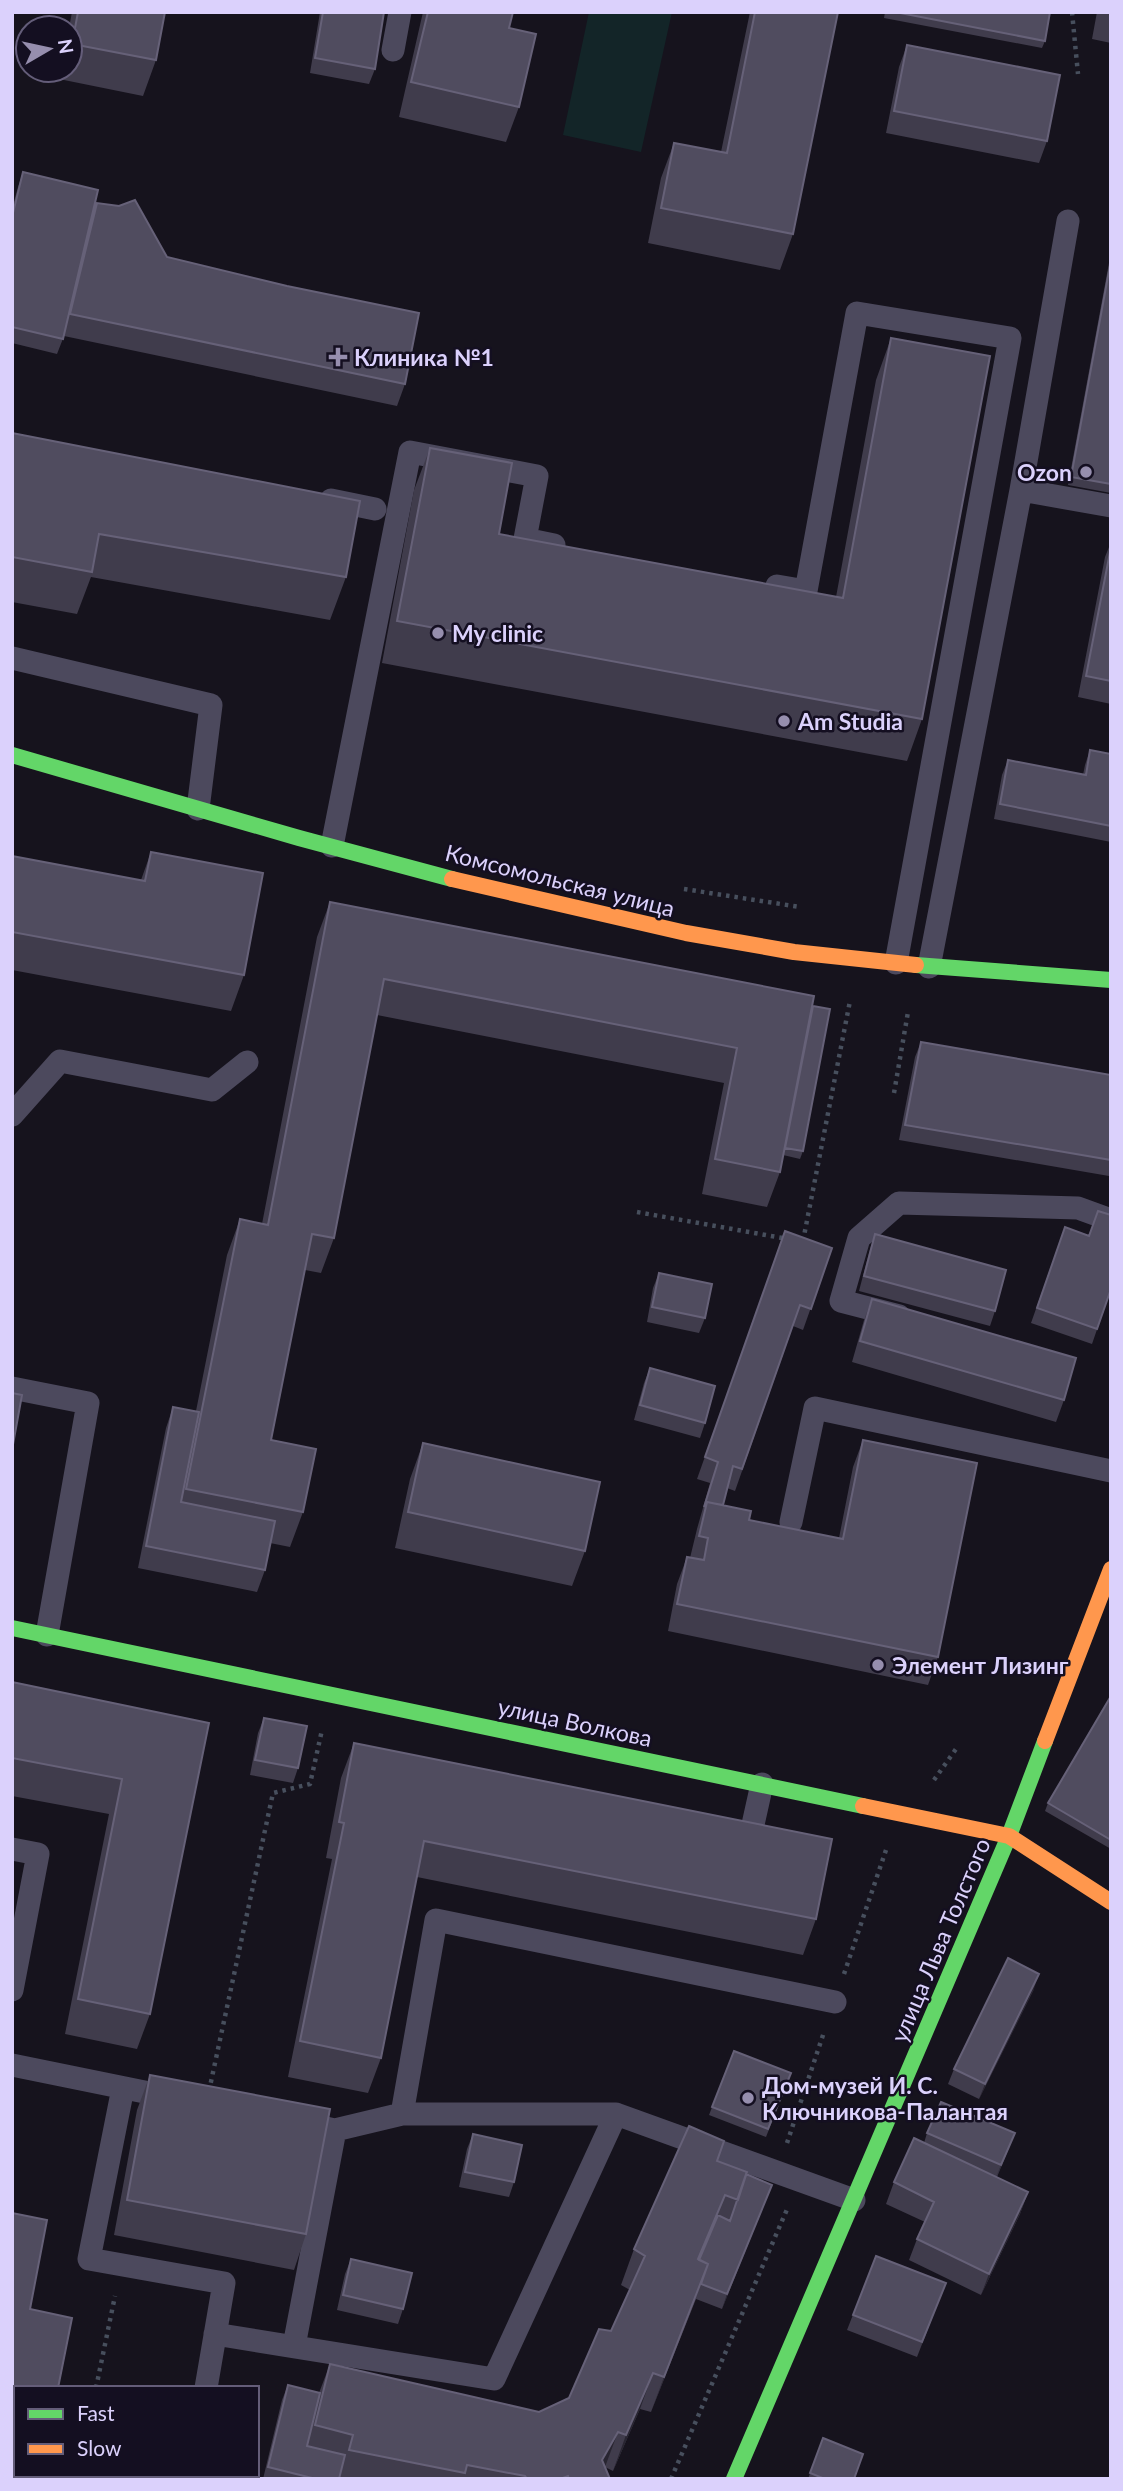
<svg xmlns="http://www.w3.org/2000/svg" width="1123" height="2491" font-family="Lato,sans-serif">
  <rect width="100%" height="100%" fill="#16131d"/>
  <!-- green -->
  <path fill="#132528" d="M589 12H672L641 152 563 135Z"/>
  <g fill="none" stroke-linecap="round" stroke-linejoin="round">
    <!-- path -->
    <path stroke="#474f5d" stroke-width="4.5" stroke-dasharray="3.5 5" stroke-linecap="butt" d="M1072 12 1078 74
      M684 889 800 907
      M894 1093 908 1012
      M637 1212 788 1239
      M803 1241 850 1001
      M934 1780 956 1749
      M844 1974 886 1850
      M209 2091 273 1793 310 1784 322 1730
      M787 2143 824 2032
      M96 2388 115 2296
      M671 2479 788 2207"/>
    <!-- lane -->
    <path stroke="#4c495d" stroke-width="23" d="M393 50 400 12
      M1021 490 1111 506
      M331 500 375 509
      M777 586 806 591 857 313 1010 338 896 963
      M12 658 211 705 198 809
      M332 846 410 452 537 476 525 539 554 545
      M929 967 1021 490 1068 221
      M12 1115 60 1061 212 1090 247 1062
      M899 1316 841 1301 859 1238 899 1203 1078 1208 1111 1220
      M12 1388 88 1403 47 1635
      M791 1522 815 1408 1111 1471
      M750 1838 762 1784
      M12 1849 38 1854 12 1990
      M12 2065 174 2098
      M123 2088 89 2259 224 2283 206 2388
      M616 2114 854 2200
      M297 2122 335 2130
      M215 2334 494 2379 616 2114H402L436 1920 835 2002
      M294 2346 335 2130 402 2114
      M191 2479 192 2475"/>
    <!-- fast -->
    <path stroke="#63d668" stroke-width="16" d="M12 755 299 838 452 879
      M916 965 1111 980
      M12 1628 863 1806
      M734 2479 1009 1836 1045 1741"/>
    <!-- slow -->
    <path stroke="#ff974d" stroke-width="16" d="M452 879 686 933 794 952 916 965
      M1045 1741 1111 1569
      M863 1806 1009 1836 1111 1902"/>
  </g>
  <!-- wall -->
  <path fill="#403c4c" d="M72 12H165L156 60 143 96 59 79 61 70H70V28H69Z
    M320 12H384L375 69 369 84 310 73Z
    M423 12H513L509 28 519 107 506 142 399 117Z
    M750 12H838L793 234 780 270 648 243 661 178 674 143 721 152Z
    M885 12H1050L1045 41 1042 48 884 18Z
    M1097 12H1111V43L1092 39Z
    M907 45 1047 141 1039 163 886 133 899 67Z
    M23 172 92 217 97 203 167 257 405 384 397 406 64 336 57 354 12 343V209L18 187Z
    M1111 252V493L1068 485Z
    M891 338 922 719 907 761 382 663 414 490 430 448 499 534 836 597 876 380Z
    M12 433 346 577 330 620 91 577 77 614 12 602Z
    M1111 542V704L1078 697 1105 557Z
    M1090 750 1111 754V842L994 819 1002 775 1008 760 1083 775 1085 765Z
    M151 852 244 975 231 1011 12 970V856L141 880Z
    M330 902 813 1006 803 1151 800 1159 783 1155 780 1172 767 1207 702 1194 724 1083 377 1015 334 1238 321 1273 305 1270 271 1440 303 1512 290 1547 270 1543 265 1570 257 1592 138 1568 166 1428 173 1407 196 1411 227 1255 240 1219 262 1224 317 937Z
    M921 1042 1111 1075V1170L1109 1176 899 1140 915 1057Z
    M1065 1227 1111 1289 1092 1344 1031 1323Z
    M785 1231 832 1248 803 1330 793 1326 735 1491 727 1488 723 1505 749 1520 839 1538 853 1467 863 1440 938 1657 928 1685 668 1631 677 1584 687 1557 690 1558 697 1529 710 1483 697 1479Z
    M875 1234 995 1311 990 1326 859 1291 870 1249Z
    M659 1273 705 1318 699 1333 647 1322 653 1288Z
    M872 1299 1064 1400 1056 1422 852 1362 864 1320Z
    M650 1368 705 1423 700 1438 634 1420 644 1383Z
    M423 1443 585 1551 572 1586 395 1548 410 1479Z
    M12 1682 209 1723 150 2014 137 2049 65 2034 109 1814 12 1796Z
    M1111 1696V1849L1045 1811 1048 1803Z
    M264 1718 298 1768 293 1783 250 1775 258 1733Z
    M354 1743 816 1919 803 1955 417 1877 381 2058 368 2093 288 2077 332 1859 326 1858 341 1778Z
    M1034 1989 979 2099 948 2084 954 2069Z
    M734 2051 791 2073 766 2137 709 2115Z
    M150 2075 306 2234 294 2270 114 2235 137 2110Z
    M927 2133 1009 2148 997 2177 1028 2192 1020 2214 981 2295 909 2260 917 2239 925 2222 886 2204 894 2182 924 2143Z
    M473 2134 514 2182 509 2197 459 2187 467 2149Z
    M717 2161 746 2174 766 2200 722 2309 696 2299 651 2412 640 2409 613 2471 605 2467 610 2479H263L282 2400 288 2385 319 2393 330 2364 539 2412 569 2398 611 2331 630 2290 621 2285 634 2249Z
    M12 2213 30 2309 16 2388V2398L12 2397Z
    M876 2256 946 2283 917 2357 847 2330Z
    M351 2259 403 2309 398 2324 337 2310 345 2274Z
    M823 2438 854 2479H808Z"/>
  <!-- shaded-wall -->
  <path fill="#282531" d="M1039 1974 1034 1989 979 2099 985 2084Z
    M1015 2133 1009 2148 995 2180 1001 2165Z
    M772 2185 766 2200 722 2309 727 2294Z
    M1028 2192 1020 2214 981 2295 989 2274Z
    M708 2264 695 2299 651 2412 664 2377Z
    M653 2373 640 2409 613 2471 626 2435Z
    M618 2432 605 2467 602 2460Z"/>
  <!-- building -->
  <path fill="#504c5f" stroke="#666178" stroke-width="2" d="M78 12H165L156 60 72 44Z
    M323 12H384L375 69 315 58Z
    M428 12H513L509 28 536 34 519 107 411 82Z
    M755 12H838L793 234 661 208 674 143 727 153Z
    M895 12H1050L1045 41Z
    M907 45 1060 75 1047 141 894 111Z
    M23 172 98 190 63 339 12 327V217Z
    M135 200 167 257 287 286 419 313 405 384 70 314 97 203 119 206Z
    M1111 260V484L1071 477Z
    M891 338 990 356 922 719 397 621 430 448 512 463 499 534 843 598Z
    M12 433 360 501 346 577 99 534 92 572 12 557Z
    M1111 547V681L1086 676Z
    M1090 750 1111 754V826L1000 804 1008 760 1086 775Z
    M151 852 263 873 244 975 12 932V856L145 881Z
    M330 902 814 996 780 1172 715 1159 737 1048 384 979 334 1238 312 1234 271 1440 316 1449 303 1512 186 1489 240 1219 268 1225Z
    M813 1006 830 1009 803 1151 785 1148Z
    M921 1042 1111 1075V1160L905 1125Z
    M1098 1211 1111 1215V1289L1097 1329 1037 1308 1065 1227 1089 1236Z
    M785 1231 832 1248 811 1309 800 1305 742 1469 733 1466 723 1505 707 1502 704 1507 718 1462 705 1457Z
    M875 1234 1006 1270 995 1311 864 1276Z
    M659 1273 712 1284 705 1318 652 1307Z
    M872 1299 1076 1358 1064 1400 860 1341Z
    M650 1368 715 1386 705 1423 640 1405Z
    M12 1393 22 1395 12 1450Z
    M173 1407 199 1412 181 1502 275 1521 265 1570 146 1546Z
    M863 1440 977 1463 938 1657 677 1604 687 1557 704 1560 708 1538 699 1536 707 1502 751 1511 749 1520 843 1539Z
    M423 1443 600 1482 585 1551 408 1512Z
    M12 1682 209 1723 150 2014 78 1999 122 1779 12 1758Z
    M1111 1696V1840L1048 1803Z
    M264 1718 307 1726 298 1768 255 1760Z
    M354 1743 832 1839 816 1919 424 1841 381 2058 300 2041 344 1823 339 1822Z
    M1008 1958 1039 1974 985 2084 954 2069Z
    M734 2051 791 2073 768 2129 712 2107Z
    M150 2075 330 2109 306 2234 127 2200Z
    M941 2102 1015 2133 1001 2165 927 2133Z
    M689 2126 724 2141 717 2161 747 2172 738 2200 725 2195 698 2259 708 2264 664 2377 653 2373 626 2435 618 2432 602 2460 610 2479H569L568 2476 560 2479H527L525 2476 467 2465 465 2473 349 2450 353 2435 315 2425 330 2364 539 2412 569 2398 599 2329 611 2331 645 2256 634 2249Z
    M473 2134 522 2145 514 2182 465 2172Z
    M914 2138 1028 2192 989 2274 917 2239 934 2202 894 2182Z
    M746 2174 772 2185 727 2294 701 2284 708 2264 699 2260 718 2215 730 2221Z
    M12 2213 47 2220 30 2309 72 2318 58 2388H16V2390L12 2389Z
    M876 2256 946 2283 922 2342 853 2315Z
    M351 2259 412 2273 403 2309 343 2295Z
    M288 2385 320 2393 307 2446 345 2455 339 2479H316L268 2467Z
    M823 2438 863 2454 854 2479H825L810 2473Z"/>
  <!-- markers -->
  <g fill="#968eae" stroke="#140f21" stroke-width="2.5">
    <path d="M334.5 346.5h7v7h7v7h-7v7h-7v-7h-7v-7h7z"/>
    <circle cx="1086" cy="472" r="7"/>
    <circle cx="438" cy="633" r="7"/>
    <circle cx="784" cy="721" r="7"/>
    <circle cx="878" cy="1665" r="7"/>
    <circle cx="748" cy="2098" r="7"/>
  </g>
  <g text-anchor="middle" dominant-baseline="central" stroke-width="5" stroke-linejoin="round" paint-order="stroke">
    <!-- poi labels -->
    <g font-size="23" font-weight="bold" fill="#dbd1fc" stroke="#140f21" text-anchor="start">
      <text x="354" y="357">Клиника №1</text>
      <text x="1072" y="472" text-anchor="end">Ozon</text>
      <text x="452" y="633">My clinic</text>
      <text x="798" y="721">Am Studia</text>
      <text x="892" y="1665">Элемент Лизинг</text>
      <text x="762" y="2085">Дом-музей И. С.<tspan x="762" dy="26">Ключникова-Палантая</tspan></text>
    </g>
    <!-- street labels -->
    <g font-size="23" fill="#dbd1fc" stroke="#140f21">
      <text transform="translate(560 880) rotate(14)">Комсомольская улица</text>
      <text transform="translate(575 1722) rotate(12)">улица Волкова</text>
      <text transform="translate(940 1940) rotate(-67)">улица Льва Толстого</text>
    </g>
  </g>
  <!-- border -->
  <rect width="1123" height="2491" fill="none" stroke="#dbd1fc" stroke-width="28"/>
  <!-- legend -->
  <rect x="14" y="2386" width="245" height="91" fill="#140f21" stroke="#645d79" stroke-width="2"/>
  <rect x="28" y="2409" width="35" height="10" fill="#63d668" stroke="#645d79" stroke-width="2"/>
  <text x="77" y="2421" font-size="21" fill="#dbd1fc">Fast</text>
  <rect x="28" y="2444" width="35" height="10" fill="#ff974d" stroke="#645d79" stroke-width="2"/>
  <text x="77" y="2456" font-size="21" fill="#dbd1fc">Slow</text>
  <!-- north arrow -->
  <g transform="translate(49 49) rotate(81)"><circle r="33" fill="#140f21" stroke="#645d79" stroke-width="2"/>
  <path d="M0-5L12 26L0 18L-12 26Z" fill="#968eae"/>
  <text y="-10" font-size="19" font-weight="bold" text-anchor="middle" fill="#dbd1fc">N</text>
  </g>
</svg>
